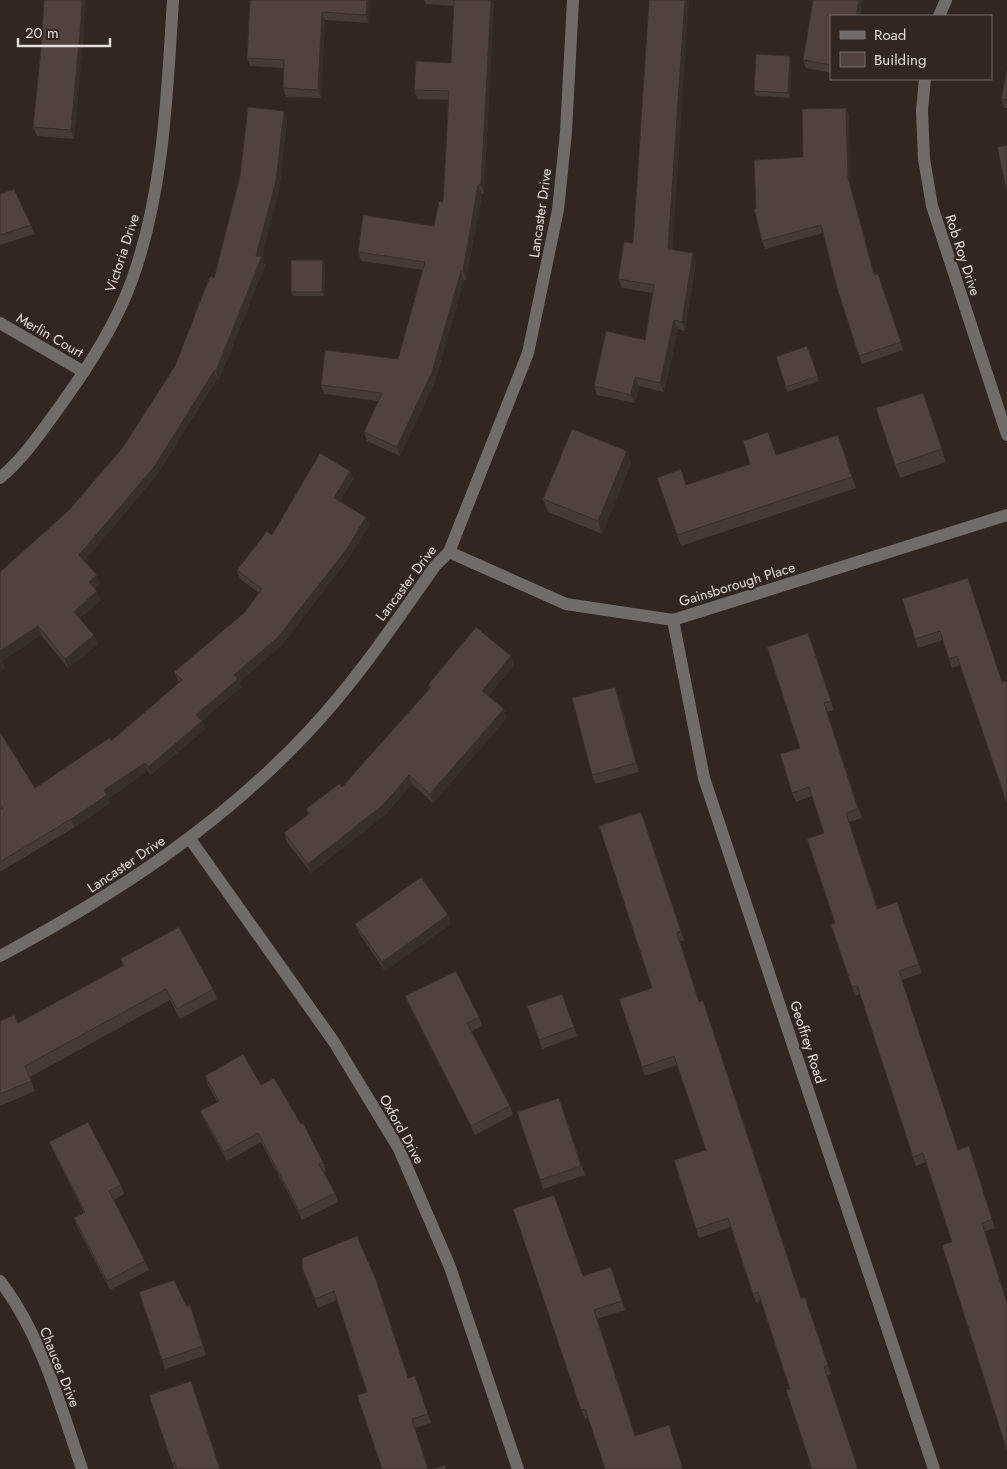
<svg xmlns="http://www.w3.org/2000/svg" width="1007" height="1469" font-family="Jost,sans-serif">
  <rect width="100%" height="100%" fill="#312620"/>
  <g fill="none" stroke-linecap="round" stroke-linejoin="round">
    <!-- minor -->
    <path stroke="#726c68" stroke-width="12" d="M939 16 946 0
      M925 79 922 110 924 159 932 206 1007 435
      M0 323 84 372
      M0 478C25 457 44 428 63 402 90 364 116 324 132 280 164 190 167 95 173 0
      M449 552 566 604 673 620 1007 515
      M673 620 704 778 934 1469
      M190 839 334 1042 399 1149 450 1267 518 1469
      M0 956C114 895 219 827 308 732 356 681 395 623 435 566L449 552 528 353 558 210 566 132 573 0
      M0 1281C42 1336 60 1405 82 1469"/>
  </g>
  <!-- wall -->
  <path fill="#453a34" d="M250 0H370L369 23 325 20 321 98 286 97 283 88 284 68 250 66 247 58Z
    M424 0H494L484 194H482L466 280H464L435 381 400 456 367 441 364 432 378 401 324 394 321 385 398 359 423 270 361 261 358 252 434 226 443 202 449 100 417 99 414 90 451 63 454 6 425 4Z
    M831 16V73L806 68 803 60Z
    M84 31 74 139 37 136 33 127Z
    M791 60 790 98 756 96 754 91Z
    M1007 71V108H1004L1001 99Z
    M846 108 849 116 850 185 875 275 878 274 903 350 862 364 837 288 823 233 765 249 762 241 803 157Z
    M287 120 279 190 262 256 265 265 219 380 217 379 157 475 84 561 100 584 95 588 101 600 80 618 98 644 68 668 41 635 2 661 5 669 0 672V572L69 510 123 447 175 366 214 278Z
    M0 194 31 225 35 234 0 245Z
    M672 250 696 262 685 331 678 329 664 392 639 386 635 403 597 395 594 386 645 340 653 293 622 288 618 279Z
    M325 265 324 296H293L291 292Z
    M807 346 819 381 787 392 776 357Z
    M927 406 946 462 900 478 895 465Z
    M838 435 856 488 681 546 677 535 687 485Z
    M627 451 631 464 602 534 548 512 543 499Z
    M350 471 353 480 340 501 366 517 369 525 349 558 281 646 239 682 241 687 202 721 205 729 151 775 148 771 109 798 110 803 75 827 0 872V810H1L0 807V732L35 788 111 741 180 683 178 680 174 672 244 613 259 593 240 579 237 570 272 535Z
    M968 578 1007 804 960 665 952 668 943 640 918 648 902 599Z
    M808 633 834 710 827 712 862 818 849 822 878 909 897 902 922 973 902 980 958 1150 969 1146 995 1228 952 1242 926 1162 916 1166 860 994 855 996 831 925 835 923 824 833 812 796 796 802 792 793 800 748Z
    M514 665 488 696 504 709 507 718 433 803 412 784 386 814 311 873 287 842 284 833 308 814 306 809 342 787 430 689 428 685Z
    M615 687 619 696 639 772 595 784 592 775Z
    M641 812 684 940 680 941 699 1002 801 1298 805 1297 831 1374 790 1389 761 1301 756 1303 731 1227 699 1238 696 1229 706 1150 677 1065 645 1076 642 1067 652 988Z
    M355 924H451L385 971 359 933Z
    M120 959 213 989 217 999 180 1019 170 1000 30 1077 35 1091 0 1106V1021L18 1023 123 966Z
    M562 994 577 1036 542 1049 527 1006Z
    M405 996 479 1017 482 1026 472 1031 510 1106 513 1115 475 1135 409 1005Z
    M205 1076 261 1085 323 1162 326 1171 324 1172 335 1193 338 1202 302 1220 261 1142 227 1161 204 1120 200 1111 217 1102 208 1085Z
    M559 1098 585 1175 543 1189 540 1180Z
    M49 1142 121 1185 124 1194 114 1200 145 1261 149 1270 110 1290 77 1227 74 1218 84 1213 53 1151Z
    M357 1236 409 1378 418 1385 431 1423 415 1428 367 1392 337 1300 318 1308 305 1277 302 1268Z
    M611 1267 625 1310 597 1319 636 1436 684 1469 588 1418 585 1419 581 1410 583 1276Z
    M139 1292 187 1307 190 1305 206 1355 165 1369Z
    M149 1395 220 1469H174Z"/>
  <!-- shaded-wall -->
  <path fill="#382f2b" d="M82 0H86L84 31 74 139 71 130Z
    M367 0H370L369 23 366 15Z
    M491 0H494L484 194 481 185Z
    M685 0H689L672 258 668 249Z
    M859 0H863L860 16H856Z
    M322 12 325 20 321 98 318 90Z
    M790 56 791 60 790 98 788 93Z
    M846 108 849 116 850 185 877 283 874 275 848 177Z
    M284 111 287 120 279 190 262 256 265 265 219 380 216 371 256 256Z
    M478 185 482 194 466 280 463 271Z
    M693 253 696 262 685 331 682 322Z
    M323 260 325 265 324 296 322 292Z
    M461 271 464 280 435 381 400 456 397 447Z
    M674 320 678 329 664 392 660 383Z
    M214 371 217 379 157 475 82 564 79 555Z
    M635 377 639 386 635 403 631 395Z
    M627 451 631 464 602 534 598 521Z
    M350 471 353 480 337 506 334 498Z
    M366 517 369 525 349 558 281 646 239 682 241 687 202 721 205 729 151 775 148 767 196 715 234 675Z
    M97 575 100 584 92 590 89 582Z
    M97 591 101 600 77 620 74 612Z
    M38 626 41 635 2 661 5 669 0 672V651Z
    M94 635 98 644 68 668 65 659Z
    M511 656 514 665 485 700 482 691Z
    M615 687 619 696 639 772 636 763Z
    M504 709 507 718 433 803 430 794Z
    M145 763 148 771 109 798 110 803 75 827 71 819 104 790Z
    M409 775 412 784 386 814 311 873 308 864Z
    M448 915 451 924 385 971 382 962Z"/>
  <!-- building -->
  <path fill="#50433d" stroke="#382f2b" d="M44 0H82L81 22 71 130 33 127 41 48Z
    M250 0H367L366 15 322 12 318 90 283 88 284 60 247 58Z
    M454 0H491L481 185H478L463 271H461L432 372 397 447 364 432 382 393 321 385 325 350 398 359 425 262 358 252 363 215 434 226 439 201 443 202 449 91 414 90 416 61 451 63Z
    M649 0H685L668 249 693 253 682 322 674 320 660 383 635 377 631 395 594 386 606 331 645 340 654 285 618 279 624 242 633 243Z
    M813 0H859L856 16H831V65L803 60Z
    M756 54 790 56 788 93 754 91Z
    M1007 71V100L1001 99Z
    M248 107 284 111 276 181 256 256H262L216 371H214L154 467 79 555 97 575 89 582 97 591 74 612 94 635 65 659 38 626 0 651V572L69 510 123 447 175 366 210 276 214 278 240 176Z
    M846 108 848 177 874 275 878 274 901 342 859 356 837 288 821 225 762 241 754 209H756L754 160 803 157 802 109Z
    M1007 145V192L997 147Z
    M14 189 31 225 0 235V194Z
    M291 260H323L322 292H291Z
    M807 346 818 376 786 387 776 357Z
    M923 393 942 449 895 465 876 408Z
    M572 429 627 451 598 521 543 499Z
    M768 432 776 455 838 435 852 477 677 535 657 478 681 469 686 485 750 464 743 441Z
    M320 453 350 471 334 498 366 517 346 550 278 637 234 675 238 679 196 715 202 721 148 767 145 763 104 790 107 795 71 819 0 862V810L3 809 0 804V732L35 788 109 738 111 741 182 680 174 672 244 613 262 589 237 570 267 531 272 535Z
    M968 578 1002 682 1007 681V804L957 656 949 659 940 631 915 639 902 599Z
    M476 627 511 656 482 691 504 709 430 794 409 775 383 805 308 864 284 833 310 813 306 809 339 784 342 787 431 687 428 685Z
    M808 633 831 701 824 703 858 809 846 813 877 909 897 902 919 964 899 971 958 1150 969 1146 992 1219 982 1223 1007 1303V1451L942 1245 952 1242 923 1153 913 1157 857 985 852 987 831 925 835 923 807 839 824 833 809 787 792 793 780 754 800 748 767 647Z
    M615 687 636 763 592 775 572 698Z
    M641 812 681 931 677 933 699 1002 703 1001 801 1298 805 1297 828 1365 824 1367 858 1469H812L786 1390 790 1389 758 1292 753 1294 728 1218 696 1229 674 1160 706 1150 674 1056 642 1067 619 999 652 988 599 826Z
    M421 877 448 915 382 962 355 924Z
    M179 927 213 989 177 1009 166 989 25 1066 31 1081 0 1094V1021L14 1015 18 1023 124 965 120 959Z
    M456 971 479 1017 467 1023 510 1106 471 1126 405 996Z
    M562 994 574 1027 539 1040 527 1006Z
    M243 1054 261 1085 274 1078 301 1124 303 1123 323 1162 319 1164 335 1193 299 1211 258 1133 224 1152 200 1111 219 1101 205 1076Z
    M559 1098 581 1166 540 1180 517 1112Z
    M88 1122 121 1185 109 1191 145 1261 107 1281 74 1218 85 1212 49 1142Z
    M554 1195 583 1276 611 1267 622 1301 594 1310 635 1436 669 1425 683 1469H605L585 1409 581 1410 513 1209Z
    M357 1236 376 1280 408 1378 415 1376 428 1414 412 1419 428 1469H382L357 1395 367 1392 334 1291 315 1299 302 1268V1258Z
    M174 1280 187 1307 190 1305 203 1346 162 1360 139 1292Z
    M191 1381 220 1469H177L174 1462 172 1463 149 1395Z
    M445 1465 446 1469H433Z"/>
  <g text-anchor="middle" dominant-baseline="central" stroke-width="4.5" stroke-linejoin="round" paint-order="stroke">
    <!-- street labels -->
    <g font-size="14" fill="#e5ddd9" stroke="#312620">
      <text transform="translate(540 213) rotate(-82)">Lancaster Drive</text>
      <text transform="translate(122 253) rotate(-72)">Victoria Drive</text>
      <text transform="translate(963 255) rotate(72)">Rob Roy Drive</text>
      <text transform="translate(50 335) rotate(30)">Merlin Court</text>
      <text transform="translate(406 583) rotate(-53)">Lancaster Drive</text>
      <text transform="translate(737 584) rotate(-17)">Gainsborough Place</text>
      <text transform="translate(126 864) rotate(-34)">Lancaster Drive</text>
      <text transform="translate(808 1042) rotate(72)">Geoffrey Road</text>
      <text transform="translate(402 1129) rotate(61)">Oxford Drive</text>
      <text transform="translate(60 1367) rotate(68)">Chaucer Drive</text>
    </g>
  </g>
  <!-- legend -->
  <rect x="830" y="15" width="162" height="65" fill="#312620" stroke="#796f6a"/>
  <rect x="840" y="31" width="25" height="8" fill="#726c68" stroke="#796f6a"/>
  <text x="874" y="40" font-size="15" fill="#e5ddd9">Road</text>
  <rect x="840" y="52" width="25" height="15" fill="#50433d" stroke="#796f6a"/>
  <text x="874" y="65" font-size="15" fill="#e5ddd9">Building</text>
  <!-- scale -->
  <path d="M18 38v8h92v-8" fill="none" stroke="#e5ddd9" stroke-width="2.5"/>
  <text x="25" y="38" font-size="15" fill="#e5ddd9" stroke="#312620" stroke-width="4" paint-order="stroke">20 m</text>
</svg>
